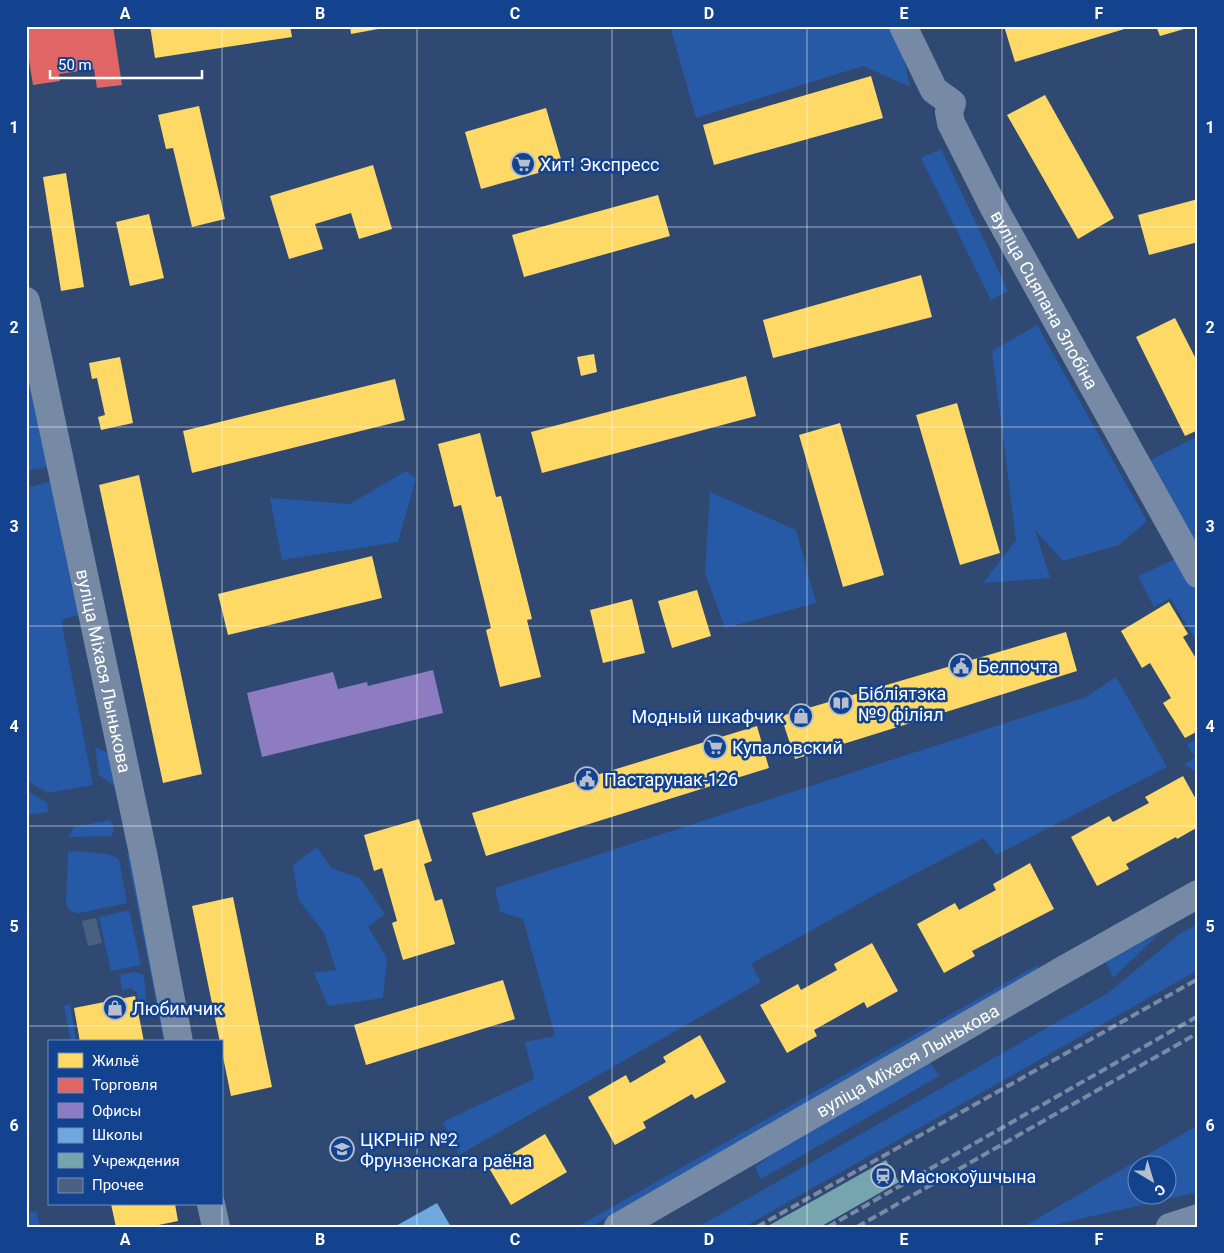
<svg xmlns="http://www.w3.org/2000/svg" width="1224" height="1253" font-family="Roboto,sans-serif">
  <rect width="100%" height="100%" fill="#2f4973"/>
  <!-- green -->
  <path fill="#2659a6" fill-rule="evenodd" d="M670 26H891L900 40 910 87 863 66 696 118Z
    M941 149 1008 291 991 300 921 158Z
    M1037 325 1147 521 1119 545 1063 561 1035 530 1050 578 983 583 1016 540 992 351Z
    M26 346 52 466 26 471Z
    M1198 436V546L1151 460Z
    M406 471 416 478 398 542 282 560 270 498 350 504Z
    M52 481 88 612 61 620 93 785 48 793 26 780V488Z
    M710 492 796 530 816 603 725 628 705 573Z
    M1178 558 1198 594V643L1170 598 1154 607 1138 576Z
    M1116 677 1167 767 996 855 984 838 882 891 751 964 761 982 459 1155 443 1122 534 1079 525 1042 555 1036 523 919 500 912 495 888 1086 697Z
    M1198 738V772L1184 765 1195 757 1187 745Z
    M95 747 113 755 116 787 99 775Z
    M26 790 47 803 48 812 26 815Z
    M110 820 114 829 112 836 69 837 74 827Z
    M317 847 331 868 360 878 385 914 368 927 387 958 383 998 328 1006 314 973 336 970 324 933 298 899 293 865Z
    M74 851 108 854 119 859 127 903 80 913C72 913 69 911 66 903L68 852Z
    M133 854 169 1042H164L127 855Z
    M129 910 141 965 111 971 99 917Z
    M1198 924V970L744 1227H698L1108 993 1181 933Z
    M1161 932 1113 978 1106 962Z
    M1039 964 1035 972 1016 985 591 1227H577Z
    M135 972 144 975 147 1005 139 1007 137 993 131 988 122 990 120 975Z
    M70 1004 76 1040 71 1042 64 1006Z
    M928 1059 939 1076 761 1179 755 1167 791 1139Z
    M1198 1125V1192L1045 1227H1023ZM1136 1166H1166V1196H1136Z
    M36 1211 40 1227H26V1213Z"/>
  <!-- homes -->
  <path fill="#ffd966" d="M150 26H290L292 37 155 58Z
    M350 26H389V27L351 34Z
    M1004 26H1131V27L1015 62Z
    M1156 26H1191V27L1160 36Z
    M871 76 883 118 714 165 703 125Z
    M1045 95 1114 218 1078 239 1007 115Z
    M199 106 225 219 192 227 173 148 166 149 158 115Z
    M546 108 563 166 481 189 465 132Z
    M373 165 392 229 359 239 351 213 315 224 323 249 289 259 270 196Z
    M66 173 84 287 61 291 43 177Z
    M658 195 670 236 524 277 512 235Z
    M1198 199V242L1149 255 1138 215Z
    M149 214 164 278 130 286 116 222Z
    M921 275 932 317 773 358 763 320Z
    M1175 318 1198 363V430L1185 436 1136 337Z
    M594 354 597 372 581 376 577 357Z
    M120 357 133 423 101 430 98 417 105 415 97 378 92 379 89 363Z
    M746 376 756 416 542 473 531 432Z
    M395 379 405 420 192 473 183 431Z
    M957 403 1000 553 960 565 916 415Z
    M840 423 884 575 843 587 799 435Z
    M480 433 496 497 501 496 532 619 527 620 541 677 500 687 486 630 491 628 461 505 454 507 438 444Z
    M139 475 202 774 163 783 99 485Z
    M372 556 382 598 228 635 218 594Z
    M697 590 711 636 672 648 658 601Z
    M632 599 645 653 603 663 590 610Z
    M1169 602 1188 634 1183 637 1198 662V731L1185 738 1163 703 1171 698 1150 663 1142 668 1121 631Z
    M1066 632 1077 671 795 759 781 716Z
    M757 726 769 768 486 856 472 813Z
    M1183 776 1198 803V827L1177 839 1176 837 1126 864 1129 869 1097 886 1071 837 1109 816 1113 822 1149 803 1145 797Z
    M419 819 432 861 424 864 435 901 442 899 455 944 403 960 392 923 397 921 382 868 374 871 364 835Z
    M1030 863 1054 909 972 951 975 956 944 973 917 924 955 903 959 910 996 890 993 884Z
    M233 897 272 1087 231 1096 192 906Z
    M872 943 898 991 867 1008 864 1002 814 1030 817 1036 787 1053 760 1005 798 984 801 990 837 970 834 964Z
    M503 980 515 1019 366 1065 354 1025Z
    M135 996 144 1042H80L74 1008Z
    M700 1035 726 1082 695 1099 692 1094 643 1122 646 1128 615 1145 588 1097 626 1075 630 1083 666 1062 663 1057Z
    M545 1134 567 1172 511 1205 489 1168Z
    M111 1204H175L178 1221 149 1227H116Z"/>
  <!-- shops -->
  <path fill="#e06666" d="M26 26H113L122 85 97 88 94 69 59 74 60 81 33 85 26 41Z"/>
  <!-- offices -->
  <path fill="#8e7cc3" d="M433 670 443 713 262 757 247 693 333 672 338 689 367 682 368 686Z"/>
  <!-- schools -->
  <path fill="#6fa8dc" d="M437 1203 451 1227H394Z"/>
  <!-- public -->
  <path fill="#76a5af" d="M886 1160 899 1182 820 1227H766Z"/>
  <!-- building -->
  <path fill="#4a6081" d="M96 918 102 943 88 946 82 921Z"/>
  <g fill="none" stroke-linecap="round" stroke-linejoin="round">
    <!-- minor -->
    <g stroke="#768aa6" stroke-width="28">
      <path id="s1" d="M903 26 934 90 952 103 949 112 951 123 994 208 1198 574"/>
      <path id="s2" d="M26 301 144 858 179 1042"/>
      <path d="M211 1204 216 1227"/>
      <path id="s3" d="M618 1227 1065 969 1198 894"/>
    </g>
    <!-- major -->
    <path stroke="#7689a5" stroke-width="28" d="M1170 1227 1198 1218"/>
    <!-- rail -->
    <path stroke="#798aa6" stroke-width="4" stroke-dasharray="9 4" stroke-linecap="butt" d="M757 1227 1198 979
      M828 1227 1198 1016
      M857 1227 1198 1033"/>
  </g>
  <!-- grid -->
  <path fill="none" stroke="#fff" stroke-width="1" stroke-opacity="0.55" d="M222 26V1227M417 26V1227M612 26V1227M807 26V1227M1002 26V1227M26 227H1198M26 427H1198M26 626H1198M26 826H1198M26 1026H1198"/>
  <!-- icons -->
  <defs>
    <g id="supermarket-ring" transform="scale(1.25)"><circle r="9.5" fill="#13428f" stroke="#b6bfce" stroke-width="1.5"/><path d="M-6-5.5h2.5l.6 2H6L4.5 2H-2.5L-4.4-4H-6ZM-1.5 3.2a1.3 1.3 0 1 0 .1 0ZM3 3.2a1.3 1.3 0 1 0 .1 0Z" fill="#b6bfce"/></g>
    <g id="civic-ring" transform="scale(1.25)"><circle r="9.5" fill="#13428f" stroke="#b6bfce" stroke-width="1.5"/><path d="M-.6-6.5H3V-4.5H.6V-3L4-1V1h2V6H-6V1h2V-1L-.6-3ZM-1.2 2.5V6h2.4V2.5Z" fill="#b6bfce"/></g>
    <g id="library-ring" transform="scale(1.25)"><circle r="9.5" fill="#13428f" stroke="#b6bfce" stroke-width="1.5"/><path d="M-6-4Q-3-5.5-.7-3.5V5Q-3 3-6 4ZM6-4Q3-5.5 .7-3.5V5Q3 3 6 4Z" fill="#b6bfce"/></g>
    <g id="shop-ring" transform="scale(1.25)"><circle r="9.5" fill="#13428f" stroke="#b6bfce" stroke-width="1.5"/><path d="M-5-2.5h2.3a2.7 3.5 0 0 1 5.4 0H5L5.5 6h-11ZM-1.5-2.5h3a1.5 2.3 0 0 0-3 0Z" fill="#b6bfce"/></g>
    <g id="school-ring" transform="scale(1.25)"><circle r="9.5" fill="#13428f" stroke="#b6bfce" stroke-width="1.5"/><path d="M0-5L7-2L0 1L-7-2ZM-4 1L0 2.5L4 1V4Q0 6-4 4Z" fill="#b6bfce"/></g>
    <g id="station-ring" transform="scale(1.25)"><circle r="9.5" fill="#13428f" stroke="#b6bfce" stroke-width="1.5"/><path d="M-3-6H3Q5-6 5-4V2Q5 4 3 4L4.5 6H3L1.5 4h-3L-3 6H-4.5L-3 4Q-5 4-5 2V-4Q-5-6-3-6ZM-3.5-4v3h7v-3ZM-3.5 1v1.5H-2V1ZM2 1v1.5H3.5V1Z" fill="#b6bfce"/></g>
  </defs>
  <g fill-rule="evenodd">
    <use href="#supermarket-ring" x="523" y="164"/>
    <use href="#civic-ring" x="961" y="666"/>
    <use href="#library-ring" x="841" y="703"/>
    <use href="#shop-ring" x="801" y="716"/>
    <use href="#supermarket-ring" x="715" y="747"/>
    <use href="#civic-ring" x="587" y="779"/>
    <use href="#shop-ring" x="115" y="1008"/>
    <use href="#school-ring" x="342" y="1149"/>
    <use href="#station-ring" x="883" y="1176"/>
  </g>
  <g text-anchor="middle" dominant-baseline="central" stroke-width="5" stroke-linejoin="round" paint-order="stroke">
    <!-- poi labels -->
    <g font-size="18" fill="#fff" stroke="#13428f" text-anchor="start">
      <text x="540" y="164">Хит! Экспресс</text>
      <text x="978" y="666">Белпочта</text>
      <text x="858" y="693">Бібліятэка<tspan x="858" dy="21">№9 філіял</tspan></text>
      <text x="784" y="716" text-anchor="end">Модный шкафчик</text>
      <text x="732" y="747">Купаловский</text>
      <text x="604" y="779">Пастарунак-126</text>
      <text x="132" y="1008">Любимчик</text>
      <text x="360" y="1139">ЦКРНіР №2<tspan x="360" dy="21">Фрунзенскага раёна</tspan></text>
      <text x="900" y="1176">Масюкоўшчына</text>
    </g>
    <!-- street labels -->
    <g font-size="18" fill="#fff" stroke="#13428f">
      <text stroke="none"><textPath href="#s1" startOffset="314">вуліца Сцяпана Злобіна</textPath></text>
      <text stroke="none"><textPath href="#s2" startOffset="378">вуліца Міхася Лынькова</textPath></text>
      <text stroke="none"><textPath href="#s3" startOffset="334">вуліца Міхася Лынькова</textPath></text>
    </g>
  </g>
  <!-- border -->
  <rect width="1224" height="1253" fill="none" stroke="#13428f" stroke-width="55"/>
  <!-- legend -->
  <rect x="48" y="1040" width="175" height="165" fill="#13428f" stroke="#718ebc"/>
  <rect x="58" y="1053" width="25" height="15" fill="#ffd966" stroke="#718ebc"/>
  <text x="92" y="1066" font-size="15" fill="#ffffff">Жильё</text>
  <rect x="58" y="1078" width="25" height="15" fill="#e06666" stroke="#718ebc"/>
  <text x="92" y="1090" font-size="15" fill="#ffffff">Торговля</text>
  <rect x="58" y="1103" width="25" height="15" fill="#8e7cc3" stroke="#718ebc"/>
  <text x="92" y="1116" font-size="15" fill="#ffffff">Офисы</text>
  <rect x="58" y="1128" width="25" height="15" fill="#6fa8dc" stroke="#718ebc"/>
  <text x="92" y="1140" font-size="15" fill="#ffffff">Школы</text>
  <rect x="58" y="1153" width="25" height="15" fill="#76a5af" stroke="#718ebc"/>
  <text x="92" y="1166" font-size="15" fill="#ffffff">Учреждения</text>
  <rect x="58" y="1178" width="25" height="15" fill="#4a6081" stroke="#718ebc"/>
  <text x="92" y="1190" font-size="15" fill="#ffffff">Прочее</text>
  <!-- north arrow -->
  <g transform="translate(1152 1180) rotate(142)"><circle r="24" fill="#13428f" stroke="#718ebc"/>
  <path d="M0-4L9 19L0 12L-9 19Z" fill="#b6bfce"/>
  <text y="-8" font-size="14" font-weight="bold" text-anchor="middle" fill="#ffffff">С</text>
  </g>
  <!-- scale -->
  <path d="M50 70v8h152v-8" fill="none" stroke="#ffffff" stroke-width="2.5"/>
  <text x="58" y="70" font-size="15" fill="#ffffff" stroke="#13428f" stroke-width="4" paint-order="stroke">50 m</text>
  <rect x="28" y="28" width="1168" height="1198" fill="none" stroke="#fff" stroke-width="2"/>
  <g font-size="16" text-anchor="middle" font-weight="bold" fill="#fff">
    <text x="125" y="19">A</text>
    <text x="320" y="19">B</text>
    <text x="515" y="19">C</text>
    <text x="709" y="19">D</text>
    <text x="904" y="19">E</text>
    <text x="1099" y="19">F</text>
    <text x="14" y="133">1</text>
    <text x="1210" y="133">1</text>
    <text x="14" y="333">2</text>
    <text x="1210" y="333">2</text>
    <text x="14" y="532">3</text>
    <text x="1210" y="532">3</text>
    <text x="14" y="732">4</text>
    <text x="1210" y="732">4</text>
    <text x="14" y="932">5</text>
    <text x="1210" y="932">5</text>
    <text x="14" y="1131">6</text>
    <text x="1210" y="1131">6</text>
    <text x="125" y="1245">A</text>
    <text x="320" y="1245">B</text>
    <text x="515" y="1245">C</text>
    <text x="709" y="1245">D</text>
    <text x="904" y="1245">E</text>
    <text x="1099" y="1245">F</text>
  </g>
</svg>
